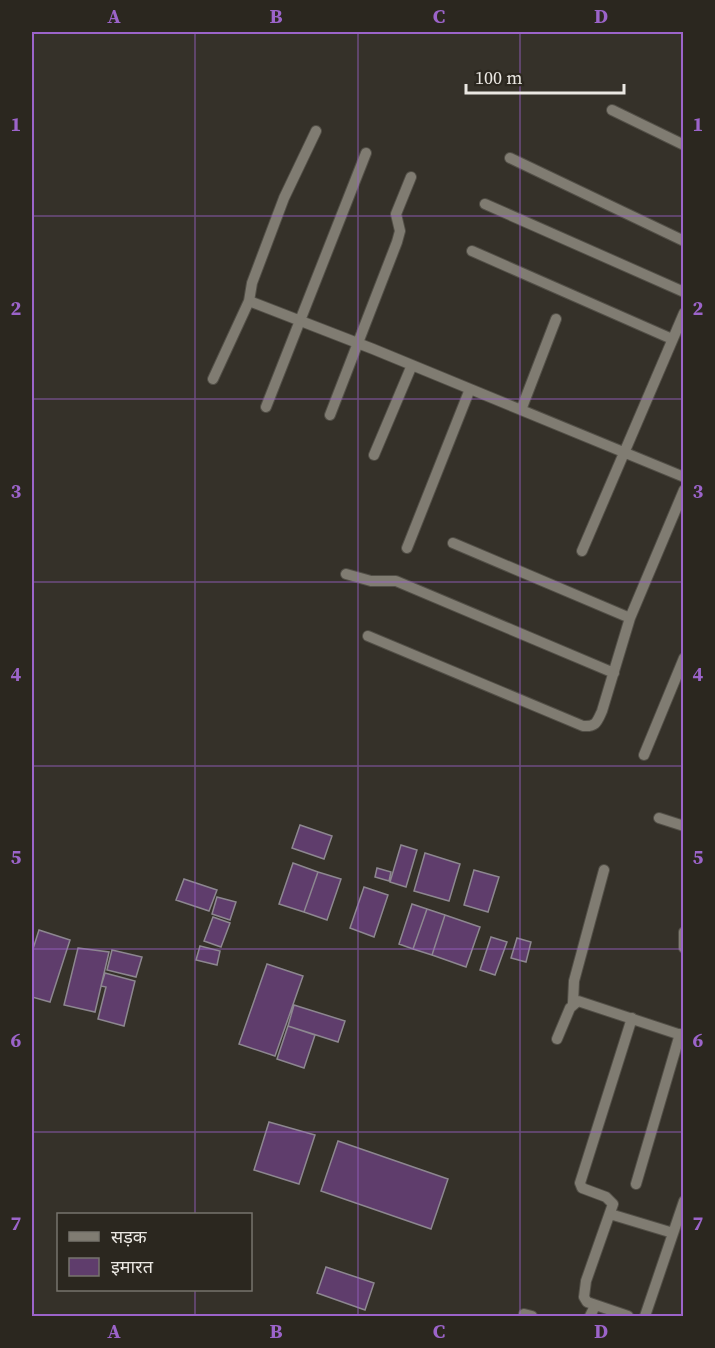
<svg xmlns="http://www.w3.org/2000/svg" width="715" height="1348" font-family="'Source Serif 4','Noto Sans Devanagari',serif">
  <rect width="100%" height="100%" fill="#353129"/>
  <!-- building -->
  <path fill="#5f3d6c" stroke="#8d8790" stroke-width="1.5" d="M300 825 332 836 324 859 292 848Z
    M401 845 417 850 406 887 390 882Z
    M425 853 460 864 449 901 414 891Z
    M293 863 318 872 304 912 279 904Z
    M377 868 391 872 389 881 375 877Z
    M474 870 499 877 488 912 464 905Z
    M318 872 341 879 327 920 304 912Z
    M184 879 217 890 209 911 176 900Z
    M364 887 388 895 374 937 350 928Z
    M217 897 236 902 230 920 212 914Z
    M412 904 427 909 413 949 399 944Z
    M427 909 445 915 432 955 413 949Z
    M445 915 480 927 466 967 432 955Z
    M213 917 230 923 221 947 204 941Z
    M39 930 70 940 50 1002 32 997V952Z
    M491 937 507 942 495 975 480 970Z
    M517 938 531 942 526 962 511 958Z
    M200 946 220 951 217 965 196 960Z
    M78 948 109 952 95 1012 64 1005Z
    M112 950 142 957 136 977 107 970Z
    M267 964 303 976 275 1056 239 1044Z
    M105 973 135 981 124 1026 98 1019 106 987 101 986Z
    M294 1005 345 1021 338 1042 288 1026Z
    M288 1026 315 1035 304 1068 277 1059Z
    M269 1122 315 1135 299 1184 254 1170Z
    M338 1141 448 1179 431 1229 321 1191Z
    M326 1267 374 1283 365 1310 317 1293Z"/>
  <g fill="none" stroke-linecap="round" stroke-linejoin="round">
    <!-- minor casing -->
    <g stroke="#524f47" stroke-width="12">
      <path id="minor" d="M612 110 684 145
        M316 131 284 198 252 283 249 301 373 349 684 477
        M510 158 684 241
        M485 204 684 292
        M472 251 672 339
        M213 379 249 301
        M266 407 366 153
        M521 410 556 319
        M330 415 397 242 400 231 396 214 411 177
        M374 455 412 365
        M453 543 630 618
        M407 548 470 389
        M582 551 684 313
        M346 574 371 581H396L614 673
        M368 636 583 726C596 727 597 722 602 711L630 618 684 490
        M644 755 684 658
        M659 818 684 826
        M684 932V948
        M573 1003 574 981 604 870
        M557 1039 570 1008 578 1001 684 1036
        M636 1184 680 1034
        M610 1214 673 1233
        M524 1314 532 1316
        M590 1316 595 1306
        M628 1316 587 1302 584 1297 586 1281 613 1204 606 1197 582 1188 580 1183 632 1018
        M645 1316 684 1201"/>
    </g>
    <!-- minor -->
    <use href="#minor" stroke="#807c72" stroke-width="10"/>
  </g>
  <!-- grid -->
  <path fill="none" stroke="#9c64ca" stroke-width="1.5" stroke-opacity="0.55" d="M195 32V1214M358 32V1316M520 32V1316M32 216H684M32 399H684M32 582H684M32 766H684M32 949H684M32 1132H684M195 1290V1316"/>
  <!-- border -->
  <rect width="715" height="1348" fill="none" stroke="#2b271f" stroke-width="66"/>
  <!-- legend -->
  <rect x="57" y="1213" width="195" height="78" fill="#2b271f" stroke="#77746d" stroke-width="1.5"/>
  <rect x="69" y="1232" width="30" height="9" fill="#807c72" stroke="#77746d" stroke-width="1.5"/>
  <text x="111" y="1243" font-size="18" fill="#eae7e2">सड़क</text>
  <rect x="69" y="1258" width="30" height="18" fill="#5f3d6c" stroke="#77746d" stroke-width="1.5"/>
  <text x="111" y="1273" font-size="18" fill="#eae7e2">इमारत</text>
  <!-- scale -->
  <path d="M466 84v9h158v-9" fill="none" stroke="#eae7e2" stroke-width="3"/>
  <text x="475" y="84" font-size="18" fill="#eae7e2" stroke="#2b271f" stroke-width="4.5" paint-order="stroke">100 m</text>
  <rect x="33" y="33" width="649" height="1282" fill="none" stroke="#9c64ca" stroke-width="2"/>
  <g font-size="20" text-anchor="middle" font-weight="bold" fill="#9c64ca">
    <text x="114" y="23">A</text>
    <text x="276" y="23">B</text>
    <text x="439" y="23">C</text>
    <text x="601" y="23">D</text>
    <text x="16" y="131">1</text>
    <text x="698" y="131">1</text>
    <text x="16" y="315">2</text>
    <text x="698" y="315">2</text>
    <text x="16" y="498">3</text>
    <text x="698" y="498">3</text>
    <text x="16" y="681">4</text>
    <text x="698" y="681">4</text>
    <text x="16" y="864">5</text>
    <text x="698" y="864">5</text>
    <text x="16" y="1047">6</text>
    <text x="698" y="1047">6</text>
    <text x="16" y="1230">7</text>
    <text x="698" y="1230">7</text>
    <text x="114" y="1338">A</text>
    <text x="276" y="1338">B</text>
    <text x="439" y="1338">C</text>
    <text x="601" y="1338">D</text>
  </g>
</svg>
